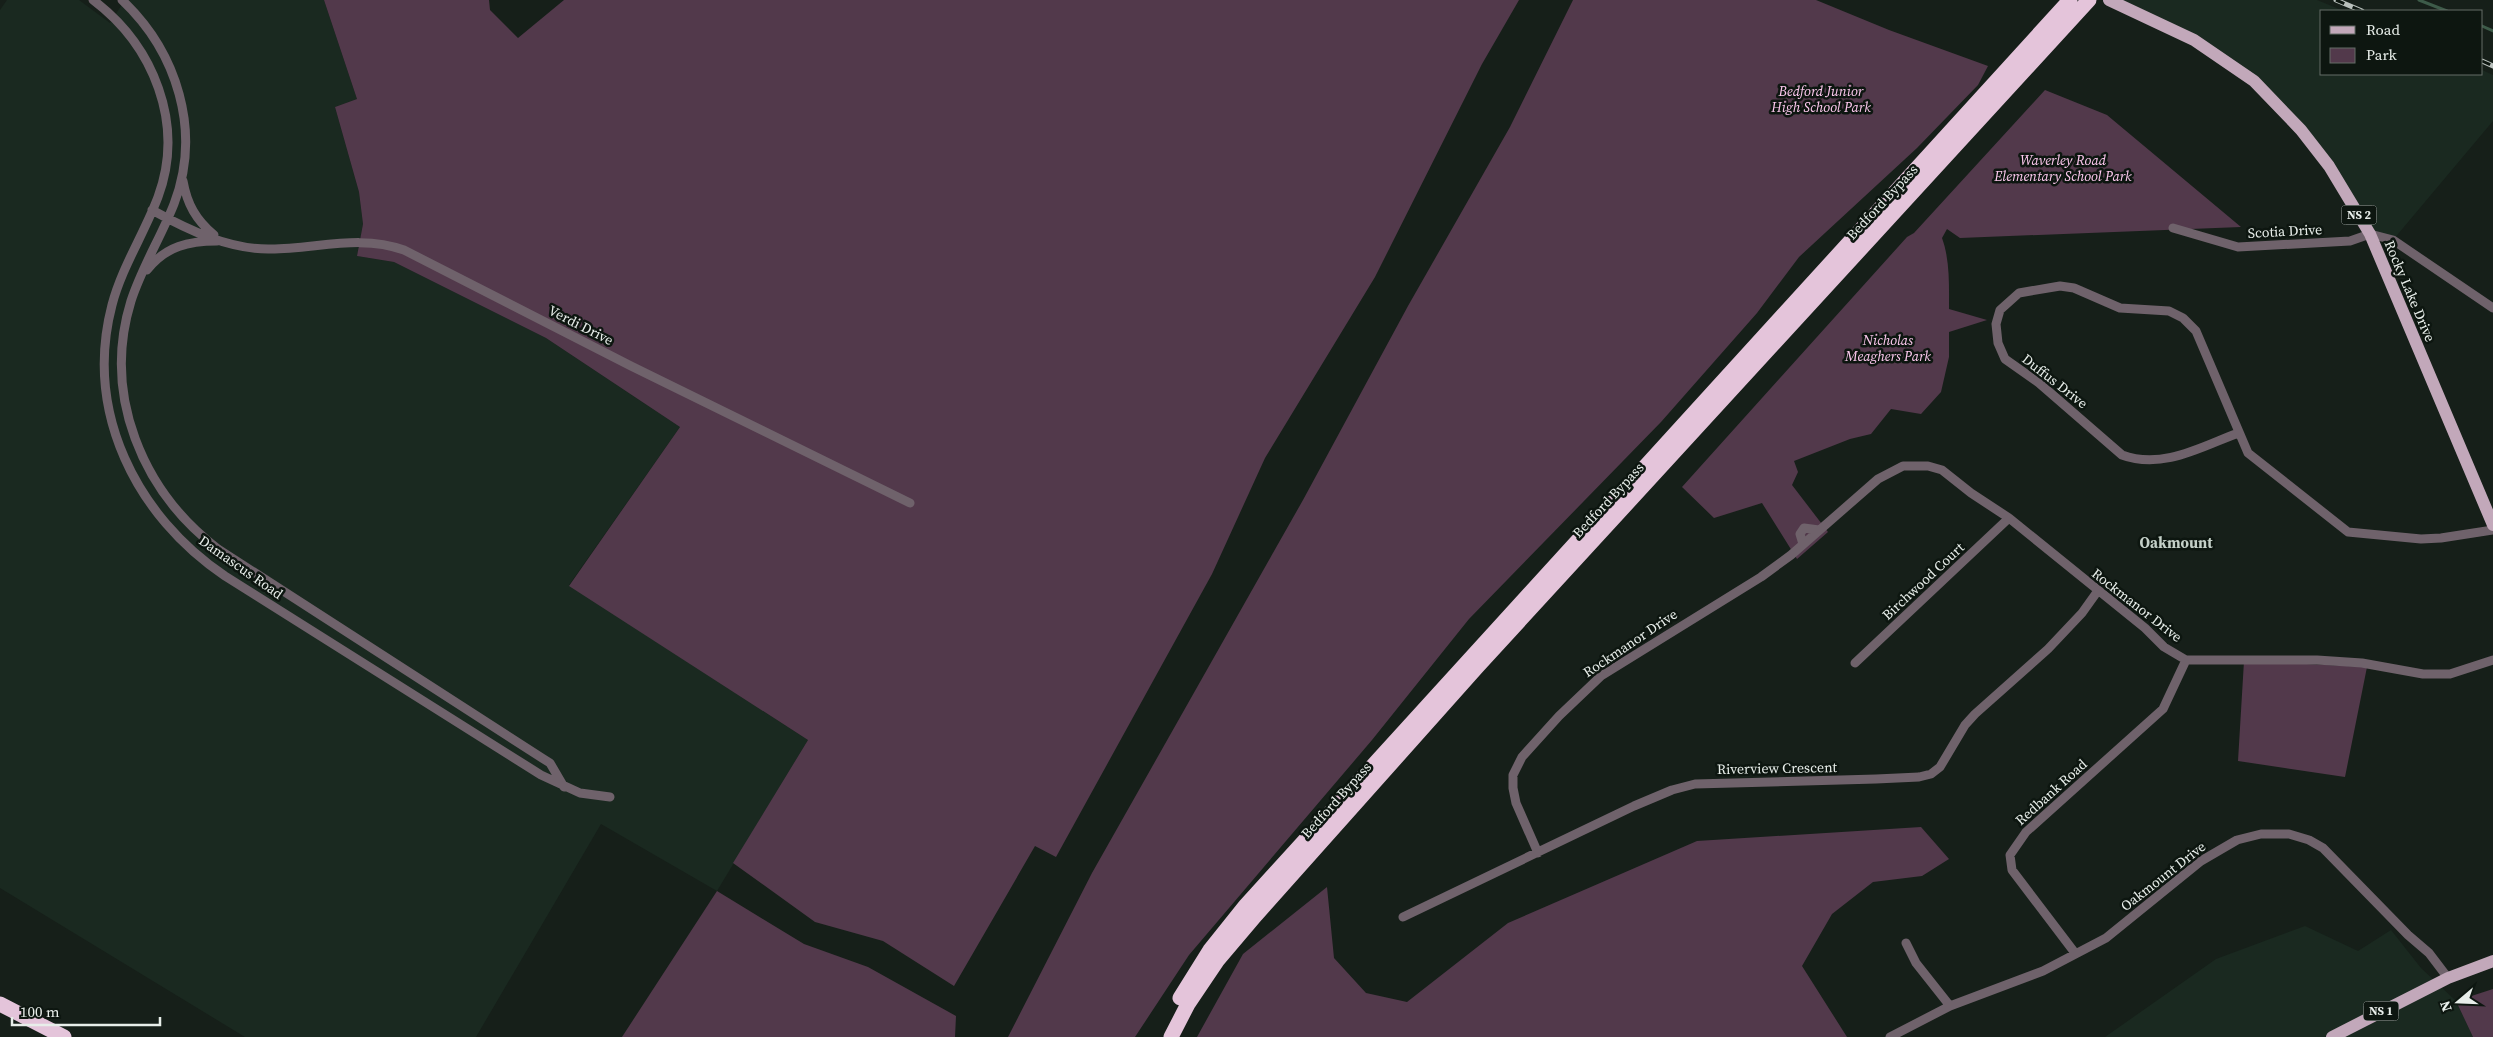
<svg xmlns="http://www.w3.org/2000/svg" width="2493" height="1037" font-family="'Source Serif 4',serif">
  <rect width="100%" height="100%" fill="#161f19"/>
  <!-- built -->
  <path fill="#1a2920" d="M7 0H79L110 23 125 0H324L357 99 335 107 359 192 363 224 357 256 394 262 546 338 680 427 569 585 808 740 717 891 601 824 476 1037H245L0 888V10Z
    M2109 0H2317L2344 11H2322V74H2482V70L2493 75V121L2393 240 2370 234 2329 166 2254 81 2194 40Z
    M2305 926 2358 951 2391 930 2421 968 2456 1001 2473 1037H2105L2216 959Z"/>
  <!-- green -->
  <path fill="#52394b" d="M324 0H489L490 10 518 38 564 0H1519L1482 64 1375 277 1265 458 1212 574 1056 857 1035 846 954 986 883 941 815 922 733 863 808 740 569 586 680 427 546 338 394 262 357 256 363 224 359 192 335 107 357 99Z
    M1573 0H1816L1889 30 1988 66 1978 85 1917 148 1799 257 1757 313 1661 422 1469 619 1372 740 1189 955 1135 1037H1008L1092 873 1303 500 1408 306 1510 127Z
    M2045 90 2107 115 2241 227 1960 238 1947 229 1942 238C1950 260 1949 285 1949 309L1987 320 1949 332V357L1941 392 1921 414 1891 409 1871 434 1850 439 1794 461 1798 472 1792 485 1828 532 1797 559 1762 503 1714 518 1682 487 1907 237 1914 233Z
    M2244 661 2367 667 2345 777 2238 761Z
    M1921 827 1949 859 1922 876 1873 882 1832 914 1802 966 1847 1037H1197L1243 954 1327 887 1334 958 1366 993 1407 1002 1508 923 1697 841Z
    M717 891 804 944 868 967 956 1016 955 1037H622Z
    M2493 989V1037H2473L2456 1001Z"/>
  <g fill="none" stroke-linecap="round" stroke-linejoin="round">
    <!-- stream -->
    <path stroke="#3d5b49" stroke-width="3" d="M2419 0 2447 11
      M2482 26 2493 31"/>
    <!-- street -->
    <path stroke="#6f626b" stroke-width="9" d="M93 0C154 46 185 124 158 197 144 234 122 267 112 305 84 412 136 516 225 576L541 775 580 793 610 797
      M122 0C177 52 202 131 174 204 161 237 142 267 131 301 102 395 142 491 218 549L542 758 550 763 564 787
      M183 181C187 204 196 220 214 235
      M152 210C188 230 230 250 271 249 316 249 360 234 404 250L631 366 910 503
      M2173 228 2238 247 2350 241 2370 234 2393 240 2493 308
      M147 270C166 246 189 241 217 241
      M2238 433C2201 447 2162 470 2122 455L2039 383 2005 359 1998 343 1996 324 2000 310 2019 293 2060 286 2074 288 2120 308 2169 311 2183 318 2196 331 2248 453 2348 532 2421 539 2441 538 2493 530
      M1803 544 1800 534 1804 528 1819 530
      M1855 663 2009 518
      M1538 853 1516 803 1513 788V775L1522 757 1559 716 1601 676 1761 577 1791 555 1878 479 1903 466H1928L1942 470 1971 493 2009 518 2145 628 2164 647 2186 660H2317L2362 663 2423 674H2450L2493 660
      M1403 917 1634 806 1672 790 1695 784 1876 779 1919 777 1931 774 1940 767 1965 725 1975 714 2048 649 2082 613 2097 592
      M1906 943 1916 963 1950 1006
      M2075 953 2012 870 2010 855 2026 832 2163 709 2186 660
      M1890 1037 1950 1006 2043 971 2106 938 2201 861 2237 840 2261 834H2289L2309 840 2323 848 2408 935 2429 953 2448 978"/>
    <!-- primary -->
    <path stroke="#c2a8ba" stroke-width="12" d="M2109 0 2194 40 2254 81 2301 130 2329 166 2370 234 2493 525
      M2332 1037 2448 978 2493 961"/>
    <!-- highway -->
    <path stroke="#e4c4da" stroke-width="15" d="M1180 998 1210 950 1246 905 2070 0
      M0 1004 64 1037
      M1171 1037 1188 1004 1217 961 1256 915 1477 667 2089 0"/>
    <!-- rail casing -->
    <g stroke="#b9c0bc" stroke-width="5">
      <path id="rail" d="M2336 0 2362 11
        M2482 61 2493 66"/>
    </g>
    <!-- rail -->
    <use href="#rail" stroke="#0d1610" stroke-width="3" stroke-dasharray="9" stroke-linecap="butt"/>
  </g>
  <g text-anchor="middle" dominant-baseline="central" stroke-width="5" stroke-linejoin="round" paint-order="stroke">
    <!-- shield labels -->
    <g fill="#0d1610" stroke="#a6ada9" stroke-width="1">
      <rect x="2341.5" y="205.5" width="35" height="19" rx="4"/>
      <rect x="2363.5" y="1001.5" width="35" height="19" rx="4"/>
    </g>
    <g font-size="12" font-weight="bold" fill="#e8eeea">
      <text x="2359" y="215">NS 2</text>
      <text x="2381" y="1011">NS 1</text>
    </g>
    <!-- park labels -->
    <g font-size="14" font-style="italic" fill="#fec9ef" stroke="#0d1610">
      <text x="1821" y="91">Bedford Junior<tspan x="1821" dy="16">High School Park</tspan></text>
      <text x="2063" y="160">Waverley Road<tspan x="2063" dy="16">Elementary School Park</tspan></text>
      <text x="1888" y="340">Nicholas<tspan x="1888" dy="16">Meaghers Park</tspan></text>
    </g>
    <!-- street labels -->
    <g font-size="14" fill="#e8eeea" stroke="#0d1610">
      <text transform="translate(1882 202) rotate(-47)">Bedford Bypass</text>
      <text transform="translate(2285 231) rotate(-3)">Scotia Drive</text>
      <text transform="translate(2410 291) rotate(67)">Rocky Lake Drive</text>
      <text transform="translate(581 325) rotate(27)">Verdi Drive</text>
      <text transform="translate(2055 381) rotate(38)">Duffus Drive</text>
      <text transform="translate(1608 500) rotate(-47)">Bedford Bypass</text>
      <text transform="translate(241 567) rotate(35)">Damascus Road</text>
      <text transform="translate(1923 581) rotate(-43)">Birchwood Court</text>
      <text transform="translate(2137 605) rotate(38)">Rockmanor Drive</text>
      <text transform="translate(1630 643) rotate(-34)">Rockmanor Drive</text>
      <text transform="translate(1777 768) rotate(-1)">Riverview Crescent</text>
      <text transform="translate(2051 792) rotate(-42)">Redbank Road</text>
      <text transform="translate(1336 800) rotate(-48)">Bedford Bypass</text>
      <text transform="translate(2163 876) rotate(-38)">Oakmount Drive</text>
    </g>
    <!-- neighbourhood labels -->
    <g font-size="15" font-weight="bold" fill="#c4d0c8" stroke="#0d1610">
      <text x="2176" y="542">Oakmount</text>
    </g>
  </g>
  <!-- legend -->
  <rect x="2320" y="10" width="162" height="65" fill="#0d1610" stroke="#656c67"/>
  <rect x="2330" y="26" width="25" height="8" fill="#c2a8ba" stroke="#656c67"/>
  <text x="2366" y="35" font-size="15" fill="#e8eeea">Road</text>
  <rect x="2330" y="48" width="25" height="15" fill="#52394b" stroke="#656c67"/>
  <text x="2366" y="60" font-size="15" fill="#e8eeea">Park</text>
  <!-- north arrow -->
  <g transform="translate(2458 1002) rotate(251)" stroke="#0d1610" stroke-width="4" paint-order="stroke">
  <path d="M0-4L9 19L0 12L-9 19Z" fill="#e8eeea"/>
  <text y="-8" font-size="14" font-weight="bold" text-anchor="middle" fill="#e8eeea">N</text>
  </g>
  <!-- scale -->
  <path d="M12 1017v8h148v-8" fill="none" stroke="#e8eeea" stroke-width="2.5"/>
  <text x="20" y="1017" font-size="15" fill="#e8eeea" stroke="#0d1610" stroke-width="4" paint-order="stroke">100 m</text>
</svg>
